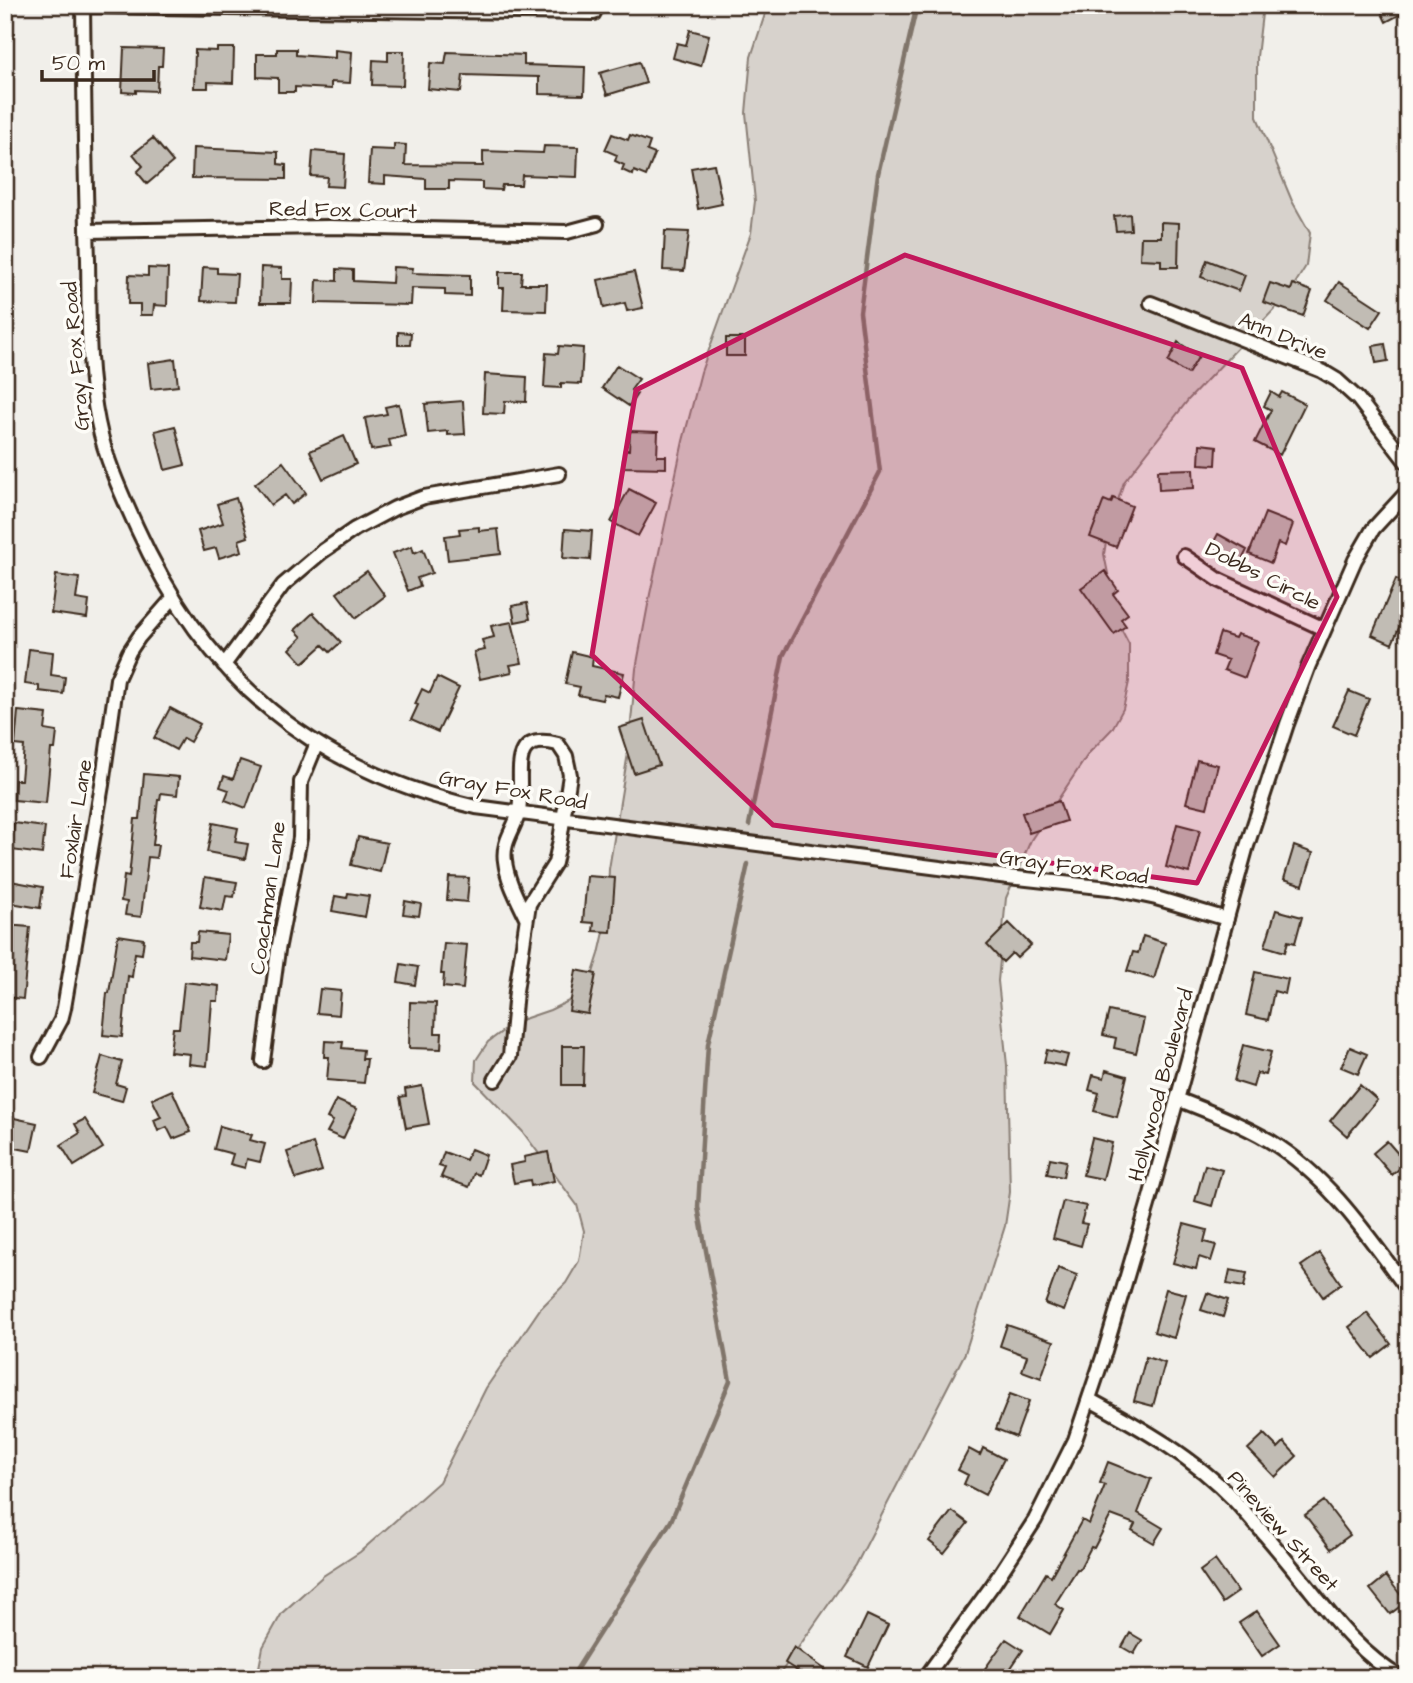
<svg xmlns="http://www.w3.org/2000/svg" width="1413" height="1683" font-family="'Architects Daughter',sans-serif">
  <rect width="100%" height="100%" fill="#f1efea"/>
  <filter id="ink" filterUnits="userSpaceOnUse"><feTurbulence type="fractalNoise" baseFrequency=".0143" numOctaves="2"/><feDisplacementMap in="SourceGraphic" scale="14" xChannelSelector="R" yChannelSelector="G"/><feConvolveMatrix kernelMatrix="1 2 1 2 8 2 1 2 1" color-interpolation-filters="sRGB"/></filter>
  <g filter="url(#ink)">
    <!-- green -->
    <path fill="#d7d2cc" stroke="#897e75" stroke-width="2" d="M768 5H1263L1257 57V117L1292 201 1310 233 1306 266 1288 295 1189 399 1124 482 1108 531 1104 554 1118 623 1129 644V682L1123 709 1112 729 1089 753 1031 840 1006 898 998 981 1007 1065 1010 1192 1005 1226 965 1353 856 1565 777 1678H257L263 1647 282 1613 323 1576 360 1552 439 1482 486 1388 540 1309 566 1283 579 1261 584 1231 577 1205 522 1131 475 1082 476 1060 488 1042 515 1022 550 1010 575 998 591 979 599 954 607 919 609 869 628 753 636 669 650 594 683 441 701 372 751 233 755 201 746 113 751 57Z"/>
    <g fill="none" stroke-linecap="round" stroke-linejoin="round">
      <!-- stream -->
      <path stroke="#80746b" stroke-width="4.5" d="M749 825 783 656 880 472 860 312 878 174 917 5
        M571 1678 671 1521 730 1381 698 1207 708 1044 748 864"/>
    </g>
    <!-- building -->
    <path fill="#c1bcb4" stroke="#3b2a1e" stroke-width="2" d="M1378 5H1399L1403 13 1386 22Z
      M690 30 709 35 701 66 673 58 677 43 686 45Z
      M124 48 163 49 162 66H158L157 91 136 90V93L122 92Z
      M217 48H234L233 83 208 82V88H194L195 50 217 51Z
      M277 49H296V55L335 58V50L352 52 350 83 331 82V89L295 87V92H278V78L257 77V54H277Z
      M388 51H404L403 86 372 85 373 60 388 61Z
      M447 52 524 55V65L585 67 584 95 539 94V77L463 75 461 92 428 89 430 63 445 64Z
      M639 62 646 83 607 95 600 73Z
      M612 134 628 140 630 135 650 142 647 151 655 154 646 176 634 171 633 175 622 170 624 165 615 161 617 155 605 150Z
      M153 138 173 162 147 184 137 172 143 166 133 154Z
      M394 144 406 145 405 165 483 166V151L543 153 544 146 578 147 577 177 522 175 521 185H502L501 190 482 189V182L449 181V189H426V179L385 176V184L368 183 370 149 394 150Z
      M193 148 278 152V164L286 165V179L192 178Z
      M313 151 345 154 343 187 326 186 327 177 311 176Z
      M714 164 722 204 698 209 691 168Z
      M1130 214 1131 230 1116 231 1114 216Z
      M1161 222 1179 223 1178 267H1161V260L1140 259 1141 237H1161Z
      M665 231 689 232 684 271 663 270Z
      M1207 260 1245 275 1239 291 1201 277Z
      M203 267 217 268V273L237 274 235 302 201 301Z
      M261 267 282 268V279H292L291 303H260Z
      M393 267 413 268 412 273 470 275V296L445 295V289L412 288 411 305 316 303 317 280 337 281V269L353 270V281L392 283Z
      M148 268 168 269 167 306 154 305 153 315H140V304H128L129 275 148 276Z
      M499 272H522L521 284H547L546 311 503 310 504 288H499Z
      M634 272 643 308 627 311 625 303 604 308 598 280Z
      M1339 282 1382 310 1370 328 1327 300Z
      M1270 283 1291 290 1293 284 1312 291 1303 316 1263 302Z
      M398 332 411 333 410 345H398Z
      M726 338H745V356H726Z
      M1178 342 1199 356 1188 374 1168 362Z
      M1385 344 1388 361 1376 363 1373 346Z
      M559 346 583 348 581 384 561 383V388L544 387 546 353 558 354Z
      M175 359 178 386 151 389 148 363Z
      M617 365 639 379 631 390 637 394 629 406 602 388Z
      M485 374 527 377 526 402 505 401 504 414 483 413Z
      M1271 392 1279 397 1282 392 1305 404 1280 455 1255 442 1271 410 1264 406Z
      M463 401 465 434 448 435V431L428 433 425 404Z
      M399 404 405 436 389 440 391 447 371 450 365 418 387 414 385 407Z
      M175 426 185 465 165 470 155 431Z
      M630 431 658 432 657 456H666V468L623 467 624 450H629Z
      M344 436 356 464 323 479 310 451Z
      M1200 444 1217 446 1216 465 1199 464Z
      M283 462 306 493 292 504 285 495 271 505 255 484Z
      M1193 469 1194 488 1159 490 1158 470Z
      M629 489 656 503 638 536 611 522Z
      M236 498 248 537 239 540 242 551 219 558 216 548 204 551 198 531 223 523 217 504Z
      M1113 498 1132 506 1116 547 1090 537 1104 500 1111 503Z
      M1265 513 1293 524 1285 546 1278 543 1271 563 1249 554Z
      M479 527V531L498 529 501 554 448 560 445 536 460 534 459 529Z
      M565 529 592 531 590 560 563 558Z
      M1218 534 1247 550 1240 564 1210 549Z
      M412 546 414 553 423 549 432 573 417 578 420 586 408 591 393 553Z
      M367 571 385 596 356 618 337 593Z
      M1105 571 1118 590 1113 594 1128 614 1121 619 1126 626 1114 634 1081 588Z
      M56 575 79 578 76 599 89 601 87 618 51 613Z
      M1396 579 1408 584V616L1405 614 1392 644 1372 635Z
      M527 603 530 619 515 622 512 606Z
      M313 613 341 642 330 652 323 645 303 663 290 649 302 637 295 630Z
      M512 622 522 663 510 665 512 672 480 679 474 652 485 650 482 640 494 637 491 626Z
      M1220 633 1235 638 1237 634 1258 641 1245 678 1224 670 1228 660 1213 655Z
      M29 649 53 652 51 675 65 677 63 694 39 691V686L25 684Z
      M572 652 593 657 592 666 624 673 618 697 604 694 602 700 578 695 580 687 565 684Z
      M437 677 459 688 438 732 411 720 418 705 415 704 422 689 430 693Z
      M1349 691 1369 699 1354 735 1333 726Z
      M170 708 200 724 190 742 183 738 176 750 154 738Z
      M18 711 47 714 45 730 57 732 55 749H51L46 803 14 800 15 780H21L24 746 15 745Z
      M644 720 659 765 634 773 619 728Z
      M240 760 261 767 246 808 225 800 229 790 220 787 224 776 233 779Z
      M1197 760 1218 765 1207 808 1186 803Z
      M144 774 179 777 177 795 161 793 160 800H158L153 845H158L156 858 148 857 141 917 125 915 127 902 121 901 124 876 129 877 135 819H140Z
      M1059 801 1066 821 1029 833 1022 813Z
      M14 823 45 827 42 854 11 850Z
      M213 823 238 828 235 842 248 844 245 859 207 852Z
      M1177 824 1200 830 1189 873 1166 867Z
      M358 837 387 843 380 872 351 865Z
      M1294 846 1313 853 1303 885 1284 879Z
      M587 876 615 878 611 932 593 931 594 923 583 922Z
      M205 877 237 882 234 897 226 896 223 911 200 907Z
      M449 877 469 878 467 902 447 900Z
      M5 880 43 887 40 908 5 902Z
      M348 893 369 896 365 917 332 911 335 896 347 898Z
      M405 901 421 904 419 916 403 914Z
      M1276 910 1302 917 1295 943 1288 941 1285 952 1265 946Z
      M1009 923 1031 945 1017 958 1012 953 1003 962 987 945Z
      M5 925 30 927 23 999 5 997Z
      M198 932 228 935 225 960 189 956 190 942H197Z
      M118 935 144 939 142 954 135 953 132 977 128 976 122 1037 103 1035 107 993H109Z
      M1143 936 1165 943 1154 979 1127 971 1133 952 1138 953Z
      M444 943 467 945 463 989 443 987 444 974H441Z
      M401 964 418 967 415 985 398 982Z
      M576 970 596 974 588 1014 569 1011Z
      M1255 972 1288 979 1285 994 1274 991 1268 1020 1246 1015Z
      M184 982 219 986 218 1001H212L207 1066 189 1064 190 1054 170 1052 173 1028H179Z
      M320 989 341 991 339 1015 317 1013Z
      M410 1002 436 1003 435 1033H442L441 1049 409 1048Z
      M1109 1011 1144 1019 1136 1053 1114 1048 1116 1038 1103 1035Z
      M325 1041 343 1042 342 1048 363 1050 362 1059H367L364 1083 327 1080 329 1057H324Z
      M1243 1045 1271 1052 1265 1075 1257 1073 1253 1087 1234 1081Z
      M562 1046H584L583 1085H562Z
      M1350 1047 1367 1054 1358 1074 1341 1067Z
      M1047 1050 1068 1055 1065 1066 1044 1062Z
      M102 1056 122 1062 116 1084 126 1087 122 1101 92 1093Z
      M1106 1070 1127 1076 1117 1117 1094 1111 1099 1093 1089 1090 1093 1075 1104 1078Z
      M1360 1085 1377 1100 1347 1136 1330 1121Z
      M422 1086 429 1124 406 1128 400 1097 406 1096 405 1089Z
      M172 1090 191 1132 173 1139 167 1127 158 1131 154 1120 161 1117 152 1099Z
      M336 1100 357 1109 343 1139 327 1132 333 1121 327 1118Z
      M5 1116 37 1123 31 1151 5 1146Z
      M85 1119 103 1148 74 1166 61 1145 80 1133 75 1124Z
      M220 1126 252 1135 250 1140 265 1144 260 1162 247 1159 245 1168 230 1164 233 1154 214 1149Z
      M1092 1138 1112 1143 1103 1179 1083 1175Z
      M1387 1141 1406 1163 1392 1175 1373 1153Z
      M313 1143 322 1171 296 1179 287 1152Z
      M471 1149 486 1155 479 1175 474 1173 469 1187 441 1177 445 1168 439 1166 444 1152 466 1160Z
      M548 1152 554 1181 531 1186 530 1180 514 1183 510 1165 525 1162 524 1157Z
      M1050 1158 1066 1161 1063 1177 1047 1174Z
      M1205 1165 1222 1170 1212 1206 1195 1201Z
      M1063 1201 1086 1206 1081 1223 1087 1224 1081 1246 1053 1238Z
      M1184 1224 1207 1230 1204 1242 1216 1245 1211 1261 1199 1257 1196 1269 1173 1263Z
      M1320 1253 1341 1284 1323 1297 1301 1266Z
      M1058 1268 1077 1275 1064 1311 1045 1304Z
      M1230 1270 1247 1273 1244 1287 1227 1284Z
      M1166 1289 1186 1294 1174 1338 1154 1332Z
      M1207 1293 1228 1300 1223 1317 1201 1310Z
      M1367 1313 1391 1344 1373 1358 1349 1327Z
      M1007 1325 1054 1341 1041 1378 1022 1371 1027 1356 1000 1346Z
      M1146 1357 1165 1363 1153 1406 1134 1401Z
      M1010 1394 1029 1401 1016 1437 996 1429Z
      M1264 1434 1278 1448 1284 1442 1297 1456 1275 1477 1248 1449Z
      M983 1448 1004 1459 985 1495 964 1484 968 1475 958 1470 969 1449 980 1455Z
      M1108 1462 1151 1479 1138 1513 1163 1528 1154 1543 1132 1530 1135 1524 1111 1515 1094 1548 1091 1547 1079 1570 1077 1569 1055 1604 1064 1610 1050 1634 1020 1616 1046 1573 1051 1576 1082 1520 1089 1524 1105 1485 1100 1483Z
      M1324 1501 1350 1535 1331 1549 1305 1515Z
      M952 1511 968 1523 944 1553 929 1541Z
      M1215 1560 1238 1592 1222 1603 1200 1571Z
      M1386 1576 1406 1602 1390 1614 1370 1589Z
      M1257 1611 1280 1644 1262 1656 1239 1623Z
      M867 1615 888 1625 868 1667 847 1657Z
      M1130 1633 1142 1640 1134 1654 1122 1647Z
      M1006 1639 1023 1650 1004 1678H996L984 1670Z
      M794 1647 806 1656 837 1678H808L785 1663Z"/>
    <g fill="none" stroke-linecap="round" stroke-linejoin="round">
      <!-- street casing -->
      <g stroke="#3b2a1e" stroke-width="18">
        <path id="street" d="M83 5C84 90 85 174 88 259 89 312 87 369 98 422 105 458 121 493 136 526 205 679 312 769 476 807L1008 877 1109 888 1156 898 1227 919
          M83 6 594 13
          M87 231 329 227 567 232 597 224
          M1151 303 1322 371 1337 380 1358 399 1408 464
          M1184 556 1219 580 1324 629
          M224 665 283 585 323 551 355 529 395 508 424 497 559 474
          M41 1057 61 1020 64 1008 102 785 117 679 129 652 139 637 173 598
          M263 1061 278 950 300 838 301 782 317 743
          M495 1080 510 1056 516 991 529 904 555 863 560 840 570 775 566 756 558 744C502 730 527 785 518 815 513 831 502 843 505 861 507 880 518 900 526 917
          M1177 1099C1208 1111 1241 1124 1270 1141 1329 1177 1368 1236 1408 1290
          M1090 1400C1140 1427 1195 1458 1234 1500 1257 1525 1279 1551 1300 1577 1331 1615 1358 1653 1401 1678
          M925 1678 994 1583 1035 1520 1075 1440 1104 1354 1148 1205 1246 849 1287 724 1309 665 1355 560 1373 529 1408 491"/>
      </g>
      <!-- street -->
      <use href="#street" stroke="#fdfcf7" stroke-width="12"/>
    </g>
  </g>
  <!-- marked area -->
  <path fill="#c2185b" fill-opacity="0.2" stroke="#c2185b" stroke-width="5" stroke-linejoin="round" d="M905 255 1242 368 1337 597 1197 883 773 825 592 655 636 390Z"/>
  <g text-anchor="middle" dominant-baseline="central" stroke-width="7" stroke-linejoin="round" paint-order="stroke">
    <!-- street labels -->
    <g font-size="21" fill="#3b2a1e" stroke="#fdfcf7">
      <text transform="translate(343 210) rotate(1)">Red Fox Court</text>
      <text transform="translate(1283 336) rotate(22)">Ann Drive</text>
      <text transform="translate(76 356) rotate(-95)">Gray Fox Road</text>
      <text transform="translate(1263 576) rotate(27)">Dobbs Circle</text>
      <text transform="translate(513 790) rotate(10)">Gray Fox Road</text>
      <text transform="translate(76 819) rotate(-81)">Foxlair Lane</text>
      <text transform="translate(1074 867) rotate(8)">Gray Fox Road</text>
      <text transform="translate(268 898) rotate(-82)">Coachman Lane</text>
      <text transform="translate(1161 1085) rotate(-75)">Hollywood Boulevard</text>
      <text transform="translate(1283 1531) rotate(48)">Pineview Street</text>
    </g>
  </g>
  <!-- margin -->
  <rect width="1413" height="1683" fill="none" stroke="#fdfcf7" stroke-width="28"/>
  <rect x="14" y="14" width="1385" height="1655" fill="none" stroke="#3b2a1e" stroke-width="2.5" filter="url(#ink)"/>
  <!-- scale -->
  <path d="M42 70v10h112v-10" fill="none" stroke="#3b2a1e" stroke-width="3.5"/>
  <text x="52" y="70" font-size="21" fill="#3b2a1e" stroke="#fdfcf7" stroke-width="5" paint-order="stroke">50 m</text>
</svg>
